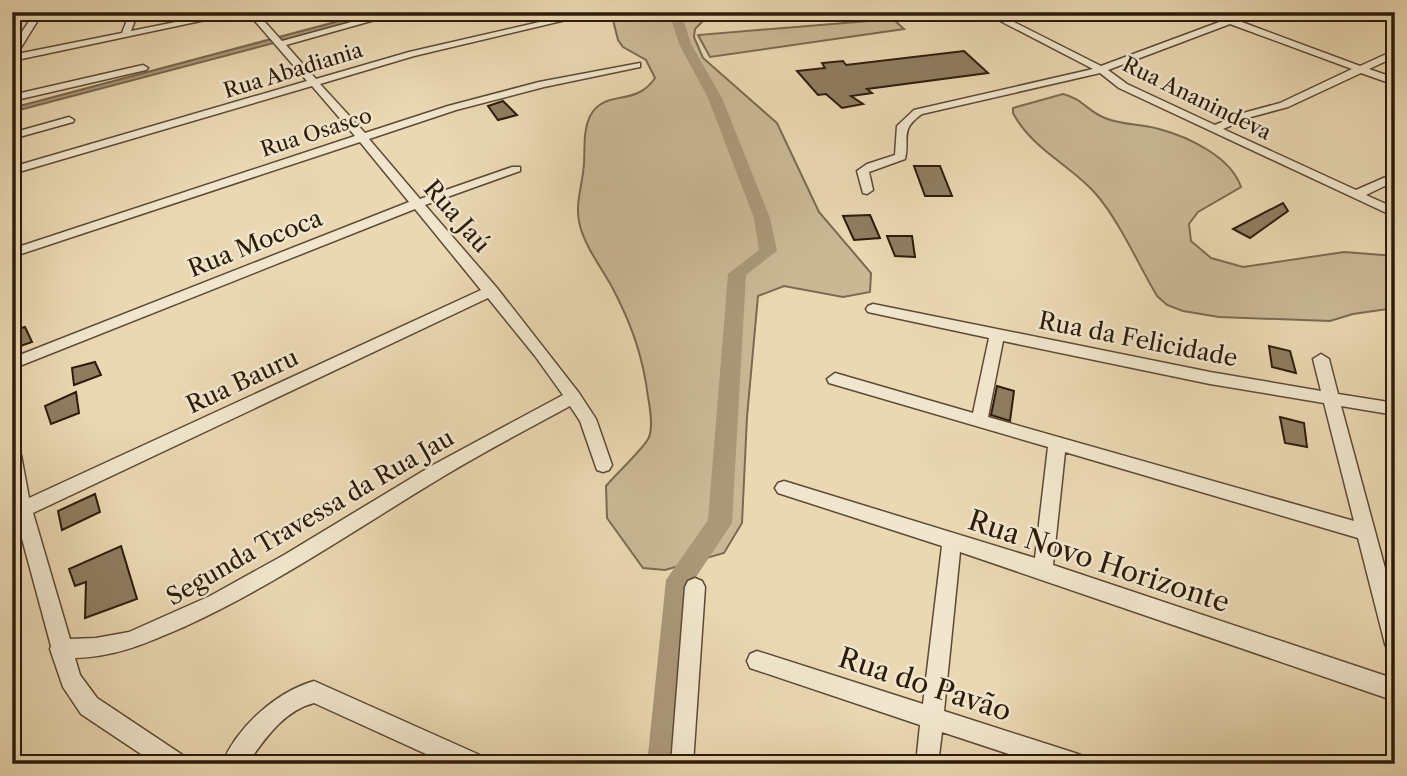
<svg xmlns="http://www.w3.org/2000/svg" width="1407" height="776" font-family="'Libre Caslon Text',serif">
  <rect width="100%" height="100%" fill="#ead8b2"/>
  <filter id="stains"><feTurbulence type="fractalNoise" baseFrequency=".00286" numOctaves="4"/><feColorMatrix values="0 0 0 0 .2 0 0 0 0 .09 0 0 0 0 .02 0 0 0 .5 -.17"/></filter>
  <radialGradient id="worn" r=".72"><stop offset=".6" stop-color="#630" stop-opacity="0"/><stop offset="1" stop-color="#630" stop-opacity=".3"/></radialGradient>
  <!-- green -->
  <path fill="#cab895" stroke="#7c6a50" stroke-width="2" d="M611 12H706L704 20 695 29 694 37 703 58 777 123 819 212 871 273 870 292 843 297 784 286 758 296 747 417 742 523 724 553 665 570 643 568 607 518 606 486C615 475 643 449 648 439 654 429 650 408 648 397 643 356 631 323 612 287 601 267 586 248 580 226 574 204 583 185 584 163 585 147 583 131 590 116 605 88 635 108 655 78L646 60 623 47 618 40Z
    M893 19 904 29 710 57 698 35Z
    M1063 94C1083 99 1087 111 1105 118 1122 125 1141 124 1159 129 1189 137 1231 157 1241 187L1198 212 1189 224 1191 241 1211 258 1243 267 1344 252 1395 256V308L1353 314 1330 321 1219 317 1183 311 1167 305 1157 296C1138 264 1119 220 1095 193 1069 164 1032 149 1013 113V108Z"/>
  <!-- water -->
  <path fill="#aa9879" stroke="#78664d" stroke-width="2" d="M373 12H392L12 112V108Z"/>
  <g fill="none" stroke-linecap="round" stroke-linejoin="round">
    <!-- canal -->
    <path fill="#aa9879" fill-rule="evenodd" d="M669 12H681L691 44 722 98 770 218 777 251 746 275 732 523 692 583 677 764H647L666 580 708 520 728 274 759 250 754 218 708 98 679 44Z"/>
  </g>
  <!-- building -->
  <path fill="#8f7d61" stroke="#2d1b0a" stroke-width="2" d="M964 51 988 73 867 89 872 93 851 96 863 104 842 108 826 94 818 95 797 71 825 68 822 63 843 61 846 65Z
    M503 101 517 115 498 120 488 106Z
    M914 166H940L952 196H925Z
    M1283 203 1288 211 1250 238 1233 229Z
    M870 215 880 238 854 240 843 216Z
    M887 236H912L915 257 895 256Z
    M25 327 32 342 12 349V331Z
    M1269 346 1290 351 1296 373 1272 367Z
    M95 362 101 375 74 385 72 368Z
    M997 386 1014 391 1010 421 991 415Z
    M76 392 79 413 51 424 45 406Z
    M1280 417 1304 423 1307 447 1285 443Z
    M95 494 100 512 62 530 58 511Z
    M121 546 137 599 85 618 86 582 75 586 69 569Z"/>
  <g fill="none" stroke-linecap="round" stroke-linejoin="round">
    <!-- minor casing -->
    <g stroke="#5c4a34" stroke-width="3">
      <path id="minor" d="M35 12H43L17 54 122 33 130 12H138L131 31 225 12H243L12 61V47Z
        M247 12H256L282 41 388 12H403L286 45 316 79 409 52 583 12 591 14 414 56 320 84 365 133 448 106 539 82 640 63V67L544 87 456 110 369 139 420 199 512 167H520V171L425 205 497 288 579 393 596 419 612 465 609 470 603 472 597 470 580 421 570 406C528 429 485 451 444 476 359 527 277 584 186 626 149 642 117 657 75 658L80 675 97 698 184 756 187 764H156L81 714 63 687 50 649 51 646 17 520 12 522V448L18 450 21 455 29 498 481 290 415 209 12 369V358L409 202 360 142 12 257V249L355 136 312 86 12 174V167L307 81ZM488 298 535 356 563 395 433 465 284 555 210 596 129 632 96 638 70 639 33 513Z
        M983 12H994L1101 66 1222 21 1201 12H1214L1230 18 1247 12H1260L1239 21 1360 66 1395 50V57L1369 69 1395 78V85L1361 73 1288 107 1251 117 1223 129 1356 190 1395 173V181L1366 195 1395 208V217L1119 88 1100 73 922 114C899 130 910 138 905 159L869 172 873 190 867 194 863 193 857 171 867 164 895 155 897 126 914 110 1093 69ZM1230 24 1352 69 1280 103 1243 113 1215 125 1127 84 1108 70Z
        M143 65 148 68 146 70 12 101V95Z
        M69 117 74 120 73 122 12 139V133Z
        M873 304 1210 372 1321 391 1313 359 1321 354 1329 359 1338 394 1395 403V415L1341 406 1395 605V654L1388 651 1385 644 1358 538 1065 452 1053 565 1395 679V701L960 552 944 711 1075 753 1083 756 1086 764H1039L942 732 938 764H916L920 725 750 668 747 661 750 654 757 651 923 704 942 546 778 493 775 488 778 483 784 481 1035 558 1048 447 829 383 827 379 835 373 973 413 989 338 868 312 866 309 868 306ZM1003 341 1210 384 1324 403 1354 521 988 417Z
        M695 578 702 581 705 587 693 764H671L685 587 688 581Z
        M314 681 482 756 485 764H448L314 703C283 711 265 739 247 764H222C237 727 276 692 314 681Z"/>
    </g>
    <!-- minor -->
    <use href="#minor" fill="#f1e6cd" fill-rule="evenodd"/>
  </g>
  <g text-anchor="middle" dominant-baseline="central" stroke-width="5" stroke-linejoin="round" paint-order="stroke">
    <!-- far-street labels -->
    <g font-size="21" fill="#2d1b0a" stroke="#f1e6cd">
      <text transform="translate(293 70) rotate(-17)">Rua Abadiania</text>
      <text transform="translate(1197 98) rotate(26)">Rua Ananindeva</text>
      <text transform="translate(316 132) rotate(-18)">Rua Osasco</text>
    </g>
    <!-- street labels -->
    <g font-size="24" fill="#2d1b0a" stroke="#f1e6cd">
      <text transform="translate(457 216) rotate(49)">Rua Jaú</text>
      <text transform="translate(255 243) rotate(-22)">Rua Mococa</text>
      <text transform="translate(1138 339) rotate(11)">Rua da Felicidade</text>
      <text transform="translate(242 381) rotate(-25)">Rua Bauru</text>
      <text transform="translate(310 517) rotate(-30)">Segunda Travessa da Rua Jau</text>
    </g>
    <!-- near-street labels -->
    <g font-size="28" fill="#2d1b0a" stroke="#f1e6cd">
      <text transform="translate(1099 561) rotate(18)">Rua Novo Horizonte</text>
      <text transform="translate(925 684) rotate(18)">Rua do Pavão</text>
    </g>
  </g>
  <!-- margin -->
  <rect width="1407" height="776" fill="none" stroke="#ead8b2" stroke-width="42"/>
  <rect x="14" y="14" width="1379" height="748" fill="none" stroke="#2d1b0a" stroke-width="3.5"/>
  <rect x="21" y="21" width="1365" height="734" fill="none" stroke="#2d1b0a" stroke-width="2"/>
  <rect width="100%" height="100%" filter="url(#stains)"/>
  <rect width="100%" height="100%" fill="url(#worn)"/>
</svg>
